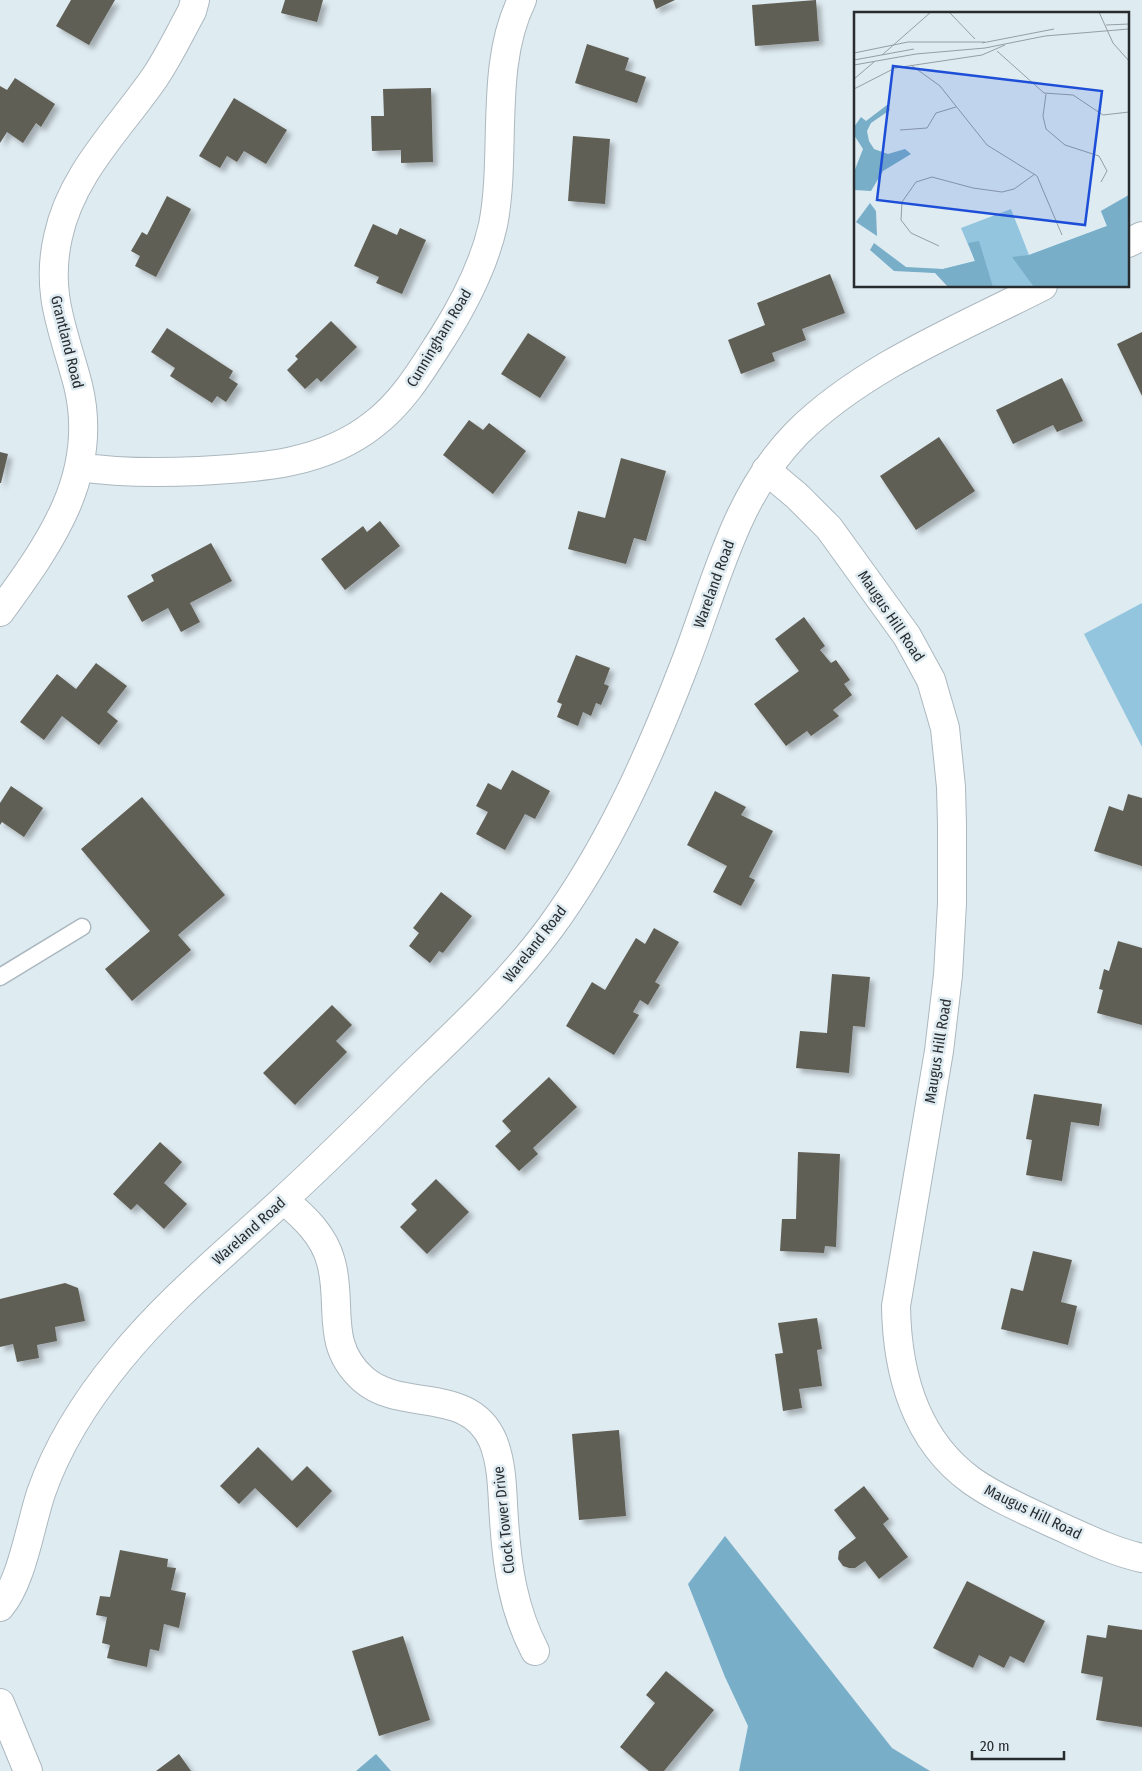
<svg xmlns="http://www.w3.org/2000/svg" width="1142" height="1771" font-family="'Fira Sans Condensed',sans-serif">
  <defs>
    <filter id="shadow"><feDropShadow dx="4.5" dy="4.5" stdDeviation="2.5" flood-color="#0004"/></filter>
  </defs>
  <rect width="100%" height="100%" fill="#deebf1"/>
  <!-- green -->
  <path fill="#93c5de" d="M1142 603V747L1084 634Z"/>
  <!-- forest -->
  <path fill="#79aec9" d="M725 1536 892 1748 930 1771H739L748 1726 725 1677 688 1584Z
    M376 1754 391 1771H356Z"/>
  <!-- building -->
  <path fill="#615f55" filter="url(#shadow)" d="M71 0H115L89 45 56 26Z
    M285 0H323L317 22 281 13Z
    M653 0H675L656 9Z
    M816 0 819 41 755 46 752 5Z
    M587 44 629 58 625 70 646 77 637 103 575 83Z
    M15 78 55 104 41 127 36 123 23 143 7 132 0 143V86L7 90Z
    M431 88 433 162 401 163V150L372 151 371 116H384L383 89Z
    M234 98 287 130 266 164 244 151 237 162 227 156 220 168 199 156Z
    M573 136 610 139 605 204 568 201Z
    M167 196 191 209 156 277 135 266 140 256 131 251 142 232 147 235Z
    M373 224 397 235 400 228 426 240 402 294 376 283 379 277 354 266Z
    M830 274 845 313 802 329 806 340 772 353 775 361 741 374 728 340 765 325 757 303Z
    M331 321 357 347 321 382 317 378 305 389 287 370 298 359 295 356Z
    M167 328 233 371 229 378 238 384 226 402 217 396 212 403 170 376 175 368 151 352Z
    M1142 332V396L1117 344Z
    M528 333 566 357 540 398 501 374Z
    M1062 378 1083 421 1057 432 1053 425 1013 444 996 410Z
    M469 420 483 430 489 423 526 451 493 494 443 455Z
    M939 437 975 491 916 530 880 476Z
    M0 452 8 454 1 483H0Z
    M621 458 666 471 646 541 634 538 626 564 568 549 578 511 605 518Z
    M380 521 400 546 345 590 321 559 363 526 367 532Z
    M211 543 232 581 190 603 200 622 181 632 168 608 142 622 127 596 154 581 151 575Z
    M804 617 825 646 820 650 831 663 836 660 850 680 844 684 852 695 833 710 839 716 811 736 807 731 786 746 754 704 799 671 775 639Z
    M576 655 610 668 604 684 609 686 601 705 596 703 591 716 583 712 578 726 557 717 562 704 557 702Z
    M96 663 127 686 107 712 118 721 99 745 62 716 44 740 20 722 57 674 76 689Z
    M512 770 550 791 535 819 525 814 505 850 476 834 488 812 476 806 488 783 501 790Z
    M11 786 43 808 24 837 2 822 0 825V803Z
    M715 791 746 807 741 815 773 831 749 877 755 880 741 906 713 892 727 866 687 845Z
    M1128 794 1142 798V866L1094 851 1109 806 1123 811Z
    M142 797 225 895 178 935 191 950 132 1001 105 969 150 931 81 849Z
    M441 892 472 916 443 953 439 951 430 963 409 946 419 933 413 928Z
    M654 928 679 942 655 982 660 985 648 1005 640 1000 633 1012 639 1015 614 1055 566 1026 592 982 605 990 636 938 645 944Z
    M1118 941 1142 948V1025L1097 1013 1103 990 1099 989 1104 969 1109 971Z
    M832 974 870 977 865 1027 853 1026 849 1073 796 1068 800 1031 827 1033Z
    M332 1005 352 1025 336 1041 347 1052 295 1105 263 1073Z
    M549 1077 577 1107 533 1148 538 1154 519 1171 495 1146 511 1131 502 1121Z
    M1034 1094 1102 1104 1099 1126 1071 1122 1062 1181 1026 1175 1032 1140 1026 1139Z
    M160 1142 182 1162 164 1183 187 1204 164 1229 137 1204 131 1210 113 1194Z
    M798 1152 840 1154 836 1247 825 1246 824 1253 780 1251 782 1219H796Z
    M436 1179 469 1212 427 1254 400 1227 417 1210 411 1204Z
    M1033 1251 1072 1260 1061 1302 1077 1306 1068 1345 1001 1329 1011 1288 1023 1291Z
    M65 1283 78 1288 85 1321 55 1327 57 1341 37 1345 39 1358 17 1362 13 1344 0 1347V1299Z
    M817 1318 822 1349 817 1350 822 1386 799 1389 802 1408 783 1411 775 1354 783 1353 778 1323Z
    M619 1430 626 1516 579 1520 572 1434Z
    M258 1447 292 1481 307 1466 332 1491 297 1528 255 1488 239 1504 220 1486Z
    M864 1486 889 1519 883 1524 908 1557 879 1579 865 1561 855 1568H849L843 1566 838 1559 839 1551 856 1538 834 1510Z
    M120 1550 168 1559 167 1567 176 1568 171 1590 186 1593 179 1628 164 1624 159 1651 150 1649 147 1667 107 1658 110 1645 102 1643 107 1617 96 1615 100 1596 110 1597Z
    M967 1581 1045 1621 1024 1663 1010 1656 1004 1668 979 1655 973 1668 933 1648Z
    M1108 1625 1142 1630V1727L1096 1720 1103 1677 1081 1673 1087 1635 1106 1638Z
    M403 1636 430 1720 379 1736 352 1651Z
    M666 1671 714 1710 664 1771H649L620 1747 655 1703 646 1695Z
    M179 1754 191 1771H156Z"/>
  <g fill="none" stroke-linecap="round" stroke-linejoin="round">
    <!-- lane casing -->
    <g stroke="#acb8bf" stroke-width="19">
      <path id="lane" d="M0 977 82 927"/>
    </g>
    <!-- street casing -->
    <g stroke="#acb8bf" stroke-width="30">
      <path id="street" d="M1128 243 1142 236
        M79 467C119 473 158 473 199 471 260 468 324 464 374 424 404 401 423 368 443 337 465 302 484 265 493 225 507 154 489 66 522 0
        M766 470 797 496 829 528 907 636 931 680 945 728 951 787 952 825V903L948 975 939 1051 896 1306C897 1372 915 1440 972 1481 996 1498 1023 1509 1050 1522 1080 1535 1110 1551 1142 1558
        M0 612C50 543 100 475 78 385 64 331 45 294 58 237 71 174 120 128 155 77 169 56 180 33 192 11L195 0
        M284 1200C304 1217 324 1235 331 1262 343 1305 324 1344 363 1379 401 1413 469 1385 493 1441 503 1466 502 1494 504 1520 507 1566 513 1609 535 1651
        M0 1607C22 1582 30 1526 41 1493 58 1444 87 1399 120 1359 168 1300 226 1253 282 1201 327 1160 370 1117 413 1074 461 1028 510 982 550 928 608 849 649 757 684 666 716 584 734 497 797 433 862 368 961 328 1043 286
        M0 1703 28 1771"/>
    </g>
    <!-- lane -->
    <use href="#lane" stroke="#fff" stroke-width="16"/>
    <!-- street -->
    <use href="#street" stroke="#fff" stroke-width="28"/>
  </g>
  <g text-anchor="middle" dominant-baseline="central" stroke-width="5" stroke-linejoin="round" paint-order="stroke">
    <!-- street labels -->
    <g font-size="15" fill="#282c2f" stroke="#deebf1">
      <text transform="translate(439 338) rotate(-59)">Cunningham Road</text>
      <text transform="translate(67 342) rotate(76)">Grantland Road</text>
      <text transform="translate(714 584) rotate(-70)">Wareland Road</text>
      <text transform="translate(891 616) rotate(56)">Maugus Hill Road</text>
      <text transform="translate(535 944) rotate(-52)">Wareland Road</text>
      <text transform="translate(938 1051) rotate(-81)">Maugus Hill Road</text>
      <text transform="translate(249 1231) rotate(-42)">Wareland Road</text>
      <text transform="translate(1033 1512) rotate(26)">Maugus Hill Road</text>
      <text transform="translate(504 1520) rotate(-96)">Clock Tower Drive</text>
    </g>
  </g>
  <!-- overview -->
  <g transform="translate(854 12)">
    <rect width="275" height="275" fill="#deebf1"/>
    <path d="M275 183V275H134L81 261 37 256 89 257 121 249 107 216 157 197 175 243 253 214 247 199Z" fill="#93c5de"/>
    <path d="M33 93 36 98 17 111 13 119 15 129 20 137 34 142 51 137 57 142 29 159 17 179 0 178V160L9 137 0 123V115L7 105 12 109ZM275 183V275H180L158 245 175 243 253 214 247 199ZM16 191 22 199 23 224 2 210ZM125 229 139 275H94L81 261 40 259 16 238 20 231 52 255 89 257 121 249 114 231Z" fill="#79aec9"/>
    <path fill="none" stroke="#959fa3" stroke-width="1" d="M95 0 121 27M245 0 259 31 275 49M252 13 275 12M128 31 200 17M143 39 190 81 219 83 249 103 275 100M0 41 54 30H131M28 43 77 0M0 48 60 37M0 53 62 42 131 36 191 24 275 17M57 53 86 74 133 133 183 164 208 223M0 67 20 50M0 77 41 56 128 43 151 33M192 82 189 104 192 117 211 133 245 144 253 159 247 170M46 118 73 116 82 101 102 95M85 234 57 221 47 208 48 190 62 170 78 165 119 176 148 180 160 177 181 162"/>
    <path fill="#1d4ed8" fill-opacity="0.15" stroke="#1d4ed8" stroke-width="2.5" d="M39 54 248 79 231 213 23 188Z"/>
    <rect width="275" height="275" fill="none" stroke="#282c2f" stroke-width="2.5"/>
  </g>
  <!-- scale -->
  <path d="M972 1751v8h92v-8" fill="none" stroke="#282c2f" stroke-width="2.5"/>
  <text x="980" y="1751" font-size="15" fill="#282c2f" stroke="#deebf1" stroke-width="4" paint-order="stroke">20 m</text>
</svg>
